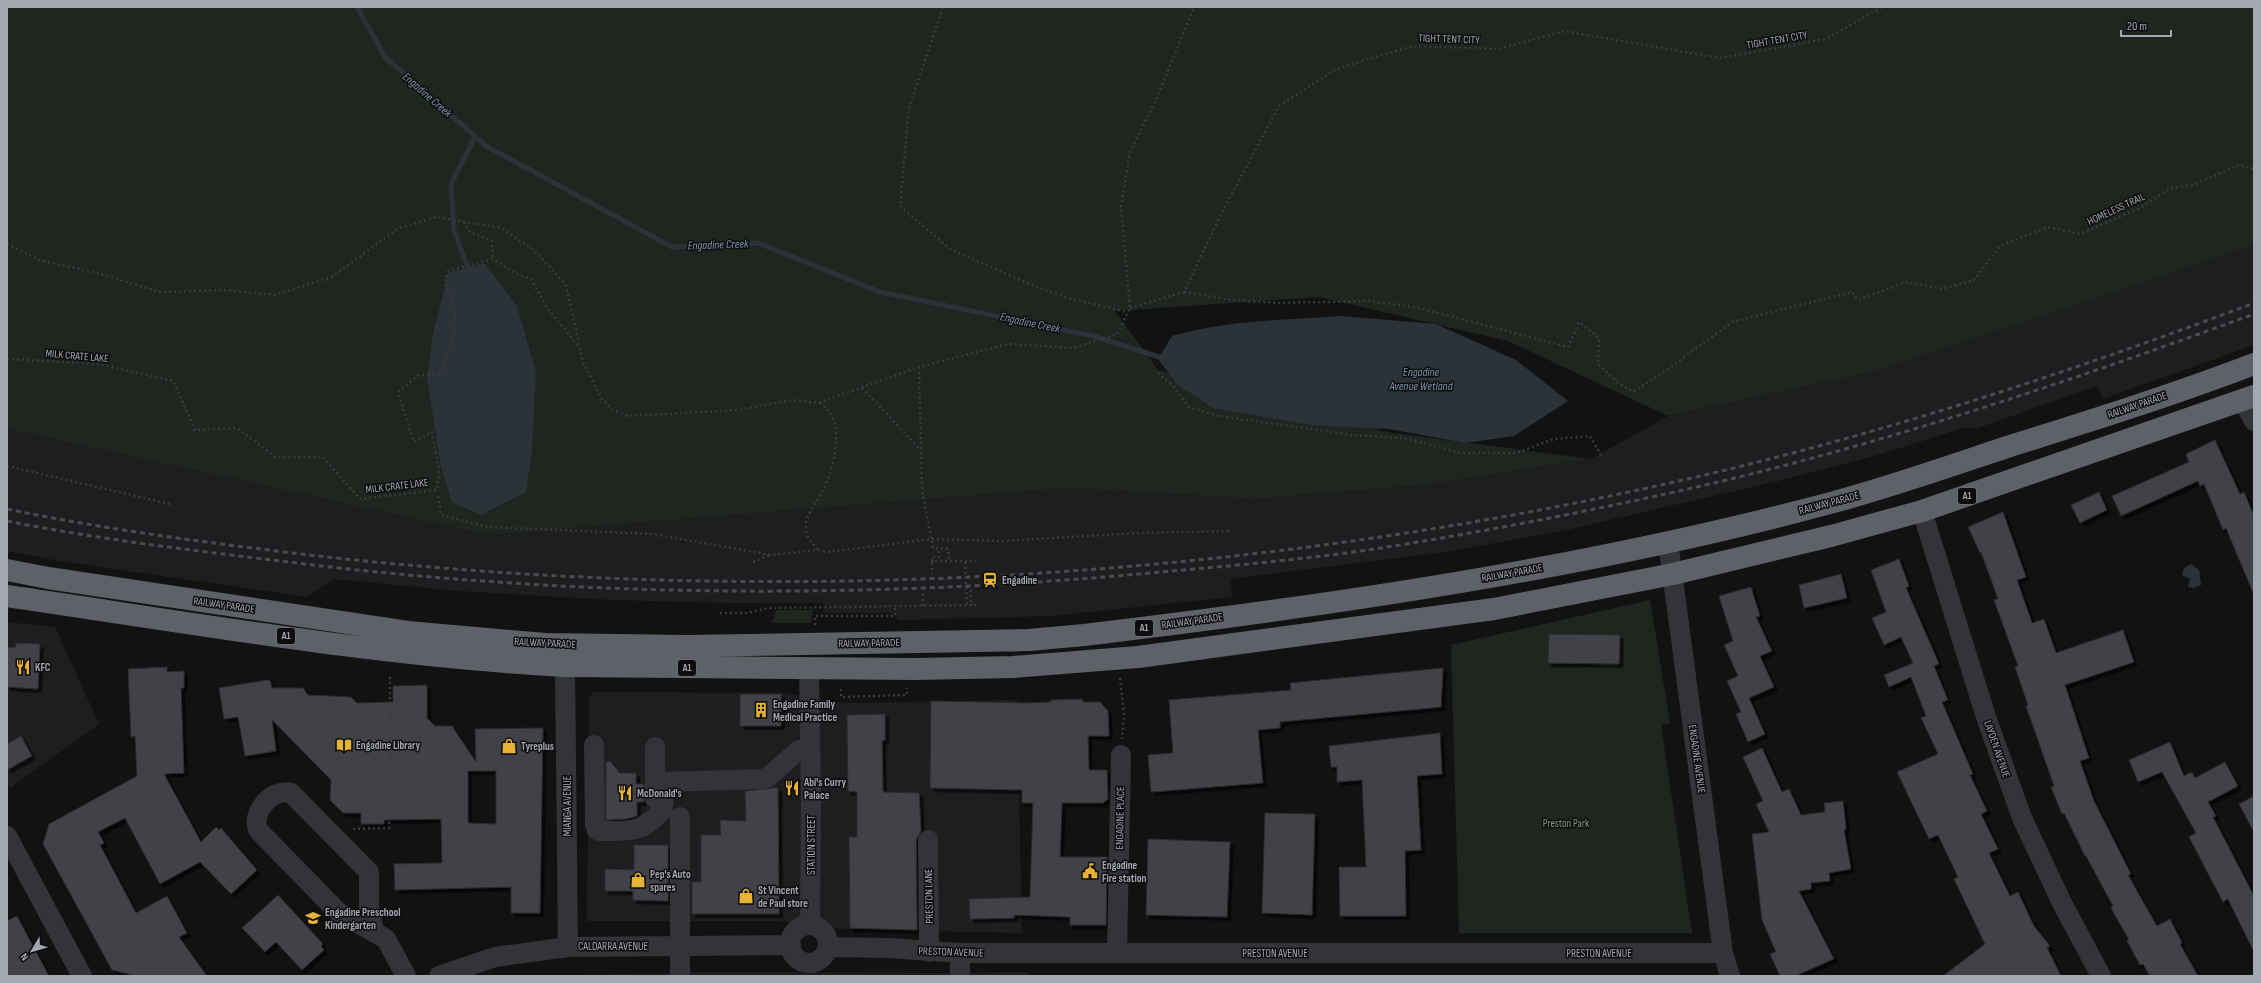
<svg xmlns="http://www.w3.org/2000/svg" width="2261" height="983" font-family="'Sofia Sans Condensed',sans-serif">
  <defs>
    <filter id="shadow"><feDropShadow dx="3.5" dy="3.5" stdDeviation="0" flood-color="#0009"/></filter>
  </defs>
  <rect width="100%" height="100%" fill="#121213"/>
  <!-- built -->
  <path fill="#1e1e20" d="M2254 245V345L2103 399 2097 386 1978 428H1963L1878 455 1778 481 1562 531 1445 552 1230 579 1233 597 1052 616 897 620V613H824L823 603H727L613 600 458 591 334 579 307 597 59 561 7 551V429L488 535 1067 488 1256 499 1425 485 1591 459 1668 416 1873 372 2132 287Z
    M7 622 55 627 99 724 10 788 7 782Z
    M594 692 783 693 845 703 1017 700 1022 933 844 929 780 921H587L589 697Z
    M720 972 953 973 1028 972V976H528Z"/>
  <!-- green -->
  <path fill="#1e261f" d="M7 7H2254V245L2132 287 1873 372 1668 416 1508 341 1319 297 1115 311 1158 370 1387 432 1591 459 1425 485 1256 499 1067 488 488 535 7 429Z
    M1650 600 1670 723 1661 725 1692 933H1459L1451 645Z
    M776 610H813L811 623H772Z"/>
  <!-- water -->
  <path fill="#2b3238" d="M484 263 517 306 536 372 532 451 526 492 481 515 452 502 441 467 427 379 433 334 448 273Z
    M1341 316 1436 324 1516 360 1568 401 1514 436 1466 443 1389 429 1311 425 1213 408 1178 385 1158 359 1172 336C1226 320 1284 320 1341 316Z
    M2191 564 2199 570 2201 585 2194 588 2188 587 2190 579 2182 575 2184 568Z"/>
  <g fill="none" stroke-linecap="round" stroke-linejoin="round">
    <!-- stream -->
    <path stroke="#2b3238" stroke-width="5" d="M357 7 385 57 486 146 672 247 758 243 880 292 1093 336 1166 359
      M468 268 454 230 451 184 475 137"/>
  </g>
  <!-- building -->
  <path fill="#414246" stroke="#2c2c2f" fill-rule="evenodd" filter="url(#shadow)" d="M2215 440 2240 494 2244 492 2254 516V595L2226 528 2223 530 2204 484 2200 486 2198 481 2121 516 2112 496 2189 462 2186 454Z
    M2099 492 2107 510 2080 523 2071 505Z
    M2003 512 2026 577 2017 580 2032 623 2044 619 2056 653 2123 630 2134 662 2065 685 2089 758 2080 761 2094 801 2131 874 2128 875 2157 926 2170 919 2182 943 2180 944 2198 976H2150L2143 964 2140 965 2127 941 2129 940 2111 908 2113 906 2086 856H2085L2064 813 2062 814 2051 787 2054 786 2026 706 2028 705 2015 667 2018 666 1994 600 1998 599 1981 552 1980 553 1968 527Z
    M1899 559 1909 586 1906 588 1939 664 1934 666 1948 700 1942 702 1973 774 1970 775 1987 811 1981 814 1998 849 1989 853 2010 896 2018 892 2034 926 2050 946 2047 948 2061 976H1943L1985 944 1954 879 1958 877 1938 835 1929 839 1897 772 1938 754 1921 718 1926 716 1911 677 1889 687 1884 675 1913 663 1901 637 1884 645 1872 618 1886 612 1871 570Z
    M1841 574 1847 598 1804 608 1799 585Z
    M1751 587 1760 616 1756 617 1772 651 1760 656 1774 687 1749 698 1765 734 1748 742 1736 714 1741 712 1727 681 1738 676 1724 645 1733 641 1719 596Z
    M1549 634 1620 635 1619 664 1548 663Z
    M16 643 40 644 38 689 7 687V647L15 648Z
    M167 667V672L184 671V688H181L184 773 164 774 201 842 216 827 219 830 221 828 257 870 231 894 200 862 160 884 125 818 98 832 104 843 100 845 136 913 167 896 187 933 179 937 207 976H136L112 970 43 844 49 824 137 776 135 736 131 737 128 669Z
    M1443 668 1441 707 1280 722V728L1258 730 1263 783 1151 792 1148 755 1173 753 1169 700 1291 690 1290 683Z
    M267 680 270 681 272 688H303L308 695 351 697 357 703 393 702V686L427 685V718L435 726H452L476 762 475 729 543 728 540 913H511V887L395 890 394 864 442 863 441 819 384 820V824H361V813H343L330 800 331 780 272 720 276 751 245 756 238 717 224 719 219 688ZM468 771H496V824L468 823Z
    M740 694H781V726H740Z
    M1082 699 1083 702H1100L1108 711 1109 736H1088L1089 770H1107L1108 799 1103 803H1062L1060 857H1107L1106 925H1070V917L1014 915V918L970 919 969 899 1030 897 1033 803H1022V790L930 788 931 701 1024 703 1051 702V700Z
    M885 714V740L882 741 883 792 919 793 921 831 916 840 917 930 850 928 849 837H857V792L848 791 847 715Z
    M1440 733 1442 774 1417 776 1421 850 1405 851 1406 916H1340L1339 867H1366L1362 780 1337 782V767H1331L1329 746Z
    M21 736 32 756 7 770V744Z
    M2170 742 2184 776 2192 772 2195 778 2225 762 2238 786 2208 802 2216 816 2213 817 2254 896V952L2228 899 2223 902 2189 837 2196 833 2162 772 2138 782 2129 760Z
    M1762 748 1782 792 1789 789 1801 815 1825 812 1824 803 1843 801 1846 829 1844 830 1851 869 1829 873 1830 881 1811 883V889L1799 891 1834 959 1795 976H1780L1770 954 1776 952 1762 920 1752 834 1769 832 1756 804 1763 801 1743 757Z
    M610 761 620 773H636V784H644V802H637V816L626 819 606 820V762Z
    M772 788H778L779 914H692V882H701V835H721L720 820 746 821 745 791Z
    M2254 796V832L2239 804Z
    M1265 813 1315 814 1312 915 1262 913Z
    M1148 839 1230 842 1227 917 1146 915Z
    M634 845H668V901L633 900V891H605V869L634 870Z
    M278 895 323 944 321 946 324 950 302 970 276 942 265 952 242 928Z
    M17 916 49 976H7V921Z"/>
  <g fill="none" stroke-linecap="round" stroke-linejoin="round">
    <!-- path -->
    <path stroke="#393b3f" stroke-width="2.5" stroke-dasharray="2 3" stroke-linecap="butt" d="M943 7 909 108 900 206 950 249 1020 280 1064 297 1127 312
      M464 222 468 231 492 241 493 259
      M7 244 39 260 97 273 160 292 224 290 275 295 332 277 399 228 437 217 501 228 533 249 566 285 583 362 602 399 613 410 628 416 738 410 792 400 818 403 919 367 1008 344 1074 348 1117 334 1130 308 1121 207 1130 152 1155 102 1194 7
      M1184 292 1232 300 1278 303 1368 301 1415 307 1568 347 1579 322 1599 338 1598 364 1617 382 1633 392 1671 367 1732 322 1852 292 1858 300 1906 282 1942 289 1974 280 2000 246 2048 227 2080 234 2138 209 2171 188 2193 185 2239 165 2254 169
      M1130 308 1184 292 1220 216 1279 106 1336 69 1413 46 1498 49 1564 31 1720 58 1826 39 1882 7
      M7 359 98 364 173 381 195 430 237 428 275 457H323L360 499 437 490 439 471 432 432 414 442 398 392 419 375H439C446 356 458 333 455 312 452 293 441 295 448 271L493 259 515 273 531 279 548 309 579 347
      M919 367 922 490 933 548 948 549 949 561
      M1158 373 1172 385 1189 407 1219 416 1352 435 1404 438 1461 453H1516L1554 439 1590 436 1602 457
      M862 388 921 450
      M7 466 170 504
      M438 496 441 515 488 527 652 534 771 555 818 550 827 552 932 539 1001 541 1139 533 1229 531
      M818 549C811 543 805 536 806 526 806 514 818 501 823 490 834 467 848 418 819 403
      M932 561V557H939V550
      M753 562 770 555
      M932 563V561H976
      M932 563V574
      M971 590V604H973
      M923 606V593
      M720 613H748L768 608 978 605
      M815 625V616H895V607
      M1120 678 1124 714 1122 739
      M841 689V697L907 695V688
      M353 829 389 828 390 674"/>
    <!-- minor -->
    <path stroke="#333438" stroke-width="20" d="M2243 401 2254 421
      M1922 511 1986 717 2022 818 2062 903 2101 976
      M1668 542 1723 953 1730 976
      M565 666 568 947
      M809 668 811 797 810 925
      M594 745 595 825 597 830 600 831C629 831 642 834 663 809L664 782 763 779 768 777 799 750
      M655 747V799
      M7 836 82 976
      M928 840 929 952
      M790 944a19 19 0 1 1 38 0a19 19 0 1 1-38 0Z
      M374 931 369 907V872L291 793C272 788 251 812 258 830L338 912 386 939 406 976
      M828 947 888 948 960 953H1723
      M1117 953 1121 755
      M439 976 495 957 568 947 791 945
      M680 976V817
      M960 976V953"/>
    <!-- highway -->
    <path stroke="#5f6169" stroke-width="22" d="M7 570 48 578 408 632 545 644 687 646 1029 640 1084 635C1335 605 1589 568 1834 502 1893 486 1950 466 2007 447 2090 421 2173 395 2254 364
      M7 596C192 623 378 656 565 666L917 669 1013 667 1138 657 1494 609 1673 574 1831 536 1922 511 2254 396"/>
    <!-- rail -->
    <path stroke="#4a4c51" stroke-width="3" stroke-dasharray="5 4" stroke-linecap="butt" d="M7 509C93 527 181 539 268 550 731 608 1206 586 1661 485 1864 440 2060 376 2254 303
      M7 521C97 539 189 550 280 561 566 597 852 600 1139 574 1215 567 1292 561 1368 550 1466 535 1564 516 1661 495 1864 451 2060 385 2254 314"/>
    <!-- path-bridge -->
    <path stroke="#393b3f" stroke-width="2.5" stroke-dasharray="2 3" stroke-linecap="butt" d="M965 562 967 605"/>
  </g>
  <!-- icons -->
  <defs>
    <g id="station-bare" transform="scale(1.2)"><path d="M-3-6H3Q5-6 5-4V2Q5 4 3 4L4.5 6H3L1.5 4h-3L-3 6H-4.5L-3 4Q-5 4-5 2V-4Q-5-6-3-6ZM-3.5-4v3h7v-3ZM-3.5 1v1.5H-2V1ZM2 1v1.5H3.5V1Z" fill="#e6b337" stroke="#0d0d0e" stroke-width="2.5" paint-order="stroke"/></g>
    <g id="restaurant-bare" transform="scale(1.2)"><path d="M-5-6h1v4h1v-4h1v4h1v-4h1v5L-1.5 .5V6h-2V.5L-5-1ZM5-6V6H3V1.5H1.5Q1.5-4 5-6Z" fill="#e6b337" stroke="#0d0d0e" stroke-width="2.5" paint-order="stroke"/></g>
    <g id="building-bare" transform="scale(1.2)"><path d="M-4-6H4V6H1V3H-1V6H-4ZM-2.5-4.3h1.7v1.8h-1.7ZM.8-4.3h1.7v1.8H.8ZM-2.5-1h1.7V.8h-1.7ZM.8-1h1.7V.8H.8Z" fill="#e6b337" stroke="#0d0d0e" stroke-width="2.5" paint-order="stroke"/></g>
    <g id="library-bare" transform="scale(1.2)"><path d="M-6-4Q-3-5.5-.7-3.5V5Q-3 3-6 4ZM6-4Q3-5.5 .7-3.5V5Q3 3 6 4Z" fill="#e6b337" stroke="#0d0d0e" stroke-width="2.5" paint-order="stroke"/></g>
    <g id="shop-bare" transform="scale(1.2)"><path d="M-5-2.5h2.3a2.7 3.5 0 0 1 5.4 0H5L5.5 6h-11ZM-1.5-2.5h3a1.5 2.3 0 0 0-3 0Z" fill="#e6b337" stroke="#0d0d0e" stroke-width="2.5" paint-order="stroke"/></g>
    <g id="civic-bare" transform="scale(1.2)"><path d="M-.6-6.5H3V-4.5H.6V-3L4-1V1h2V6H-6V1h2V-1L-.6-3ZM-1.2 2.5V6h2.4V2.5Z" fill="#e6b337" stroke="#0d0d0e" stroke-width="2.5" paint-order="stroke"/></g>
    <g id="school-bare" transform="scale(1.2)"><path d="M0-5L7-2L0 1L-7-2ZM-4 1L0 2.5L4 1V4Q0 6-4 4Z" fill="#e6b337" stroke="#0d0d0e" stroke-width="2.5" paint-order="stroke"/></g>
  </defs>
  <g fill-rule="evenodd">
    <use href="#station-bare" x="990" y="580"/>
    <use href="#restaurant-bare" x="23" y="667"/>
    <use href="#building-bare" x="761" y="710"/>
    <use href="#library-bare" x="344" y="745"/>
    <use href="#shop-bare" x="509" y="746"/>
    <use href="#restaurant-bare" x="792" y="788"/>
    <use href="#restaurant-bare" x="625" y="793"/>
    <use href="#civic-bare" x="1090" y="871"/>
    <use href="#shop-bare" x="638" y="880"/>
    <use href="#shop-bare" x="746" y="896"/>
    <use href="#school-bare" x="313" y="918"/>
  </g>
  <g text-anchor="middle" dominant-baseline="central" stroke-width="3" stroke-linejoin="round" paint-order="stroke">
    <!-- shield labels -->
    <g fill="#0d0d0e" stroke="#777a82" stroke-width="1">
      <rect x="1958" y="488" width="18" height="16" rx="3"/>
      <rect x="1135" y="620" width="18" height="16" rx="3"/>
      <rect x="277" y="628" width="18" height="16" rx="3"/>
      <rect x="678" y="660" width="18" height="16" rx="3"/>
    </g>
    <g font-size="10" font-weight="bold" fill="#a4a8b3">
      <text x="1967" y="496">A1</text>
      <text x="1144" y="628">A1</text>
      <text x="286" y="636">A1</text>
      <text x="687" y="668">A1</text>
    </g>
    <!-- street labels -->
    <g font-size="11" fill="#a4a8b3" stroke="#0d0d0e">
      <text transform="translate(1449 39) rotate(2)">TIGHT TENT CITY</text>
      <text transform="translate(1777 40) rotate(-10)">TIGHT TENT CITY</text>
      <text transform="translate(2116 209) rotate(-25)">HOMELESS TRAIL</text>
      <text transform="translate(77 356) rotate(5)">MILK CRATE LAKE</text>
      <text transform="translate(2137 405) rotate(-19)">RAILWAY PARADE</text>
      <text transform="translate(397 486) rotate(-7)">MILK CRATE LAKE</text>
      <text transform="translate(1829 503) rotate(-15)">RAILWAY PARADE</text>
      <text transform="translate(1512 573) rotate(-10)">RAILWAY PARADE</text>
      <text transform="translate(224 605) rotate(8)">RAILWAY PARADE</text>
      <text transform="translate(1192 621) rotate(-8)">RAILWAY PARADE</text>
      <text transform="translate(545 643) rotate(3)">RAILWAY PARADE</text>
      <text transform="translate(869 643) rotate(-1)">RAILWAY PARADE</text>
      <text transform="translate(1997 749) rotate(71)">LAYDEN AVENUE</text>
      <text transform="translate(1697 759) rotate(82)">ENGADINE AVENUE</text>
      <text transform="translate(567 806) rotate(-90)">MIANGA AVENUE</text>
      <text transform="translate(1120 818) rotate(-89)">ENGADINE PLACE</text>
      <text transform="translate(811 845) rotate(-90)">STATION STREET</text>
      <text transform="translate(929 896) rotate(-91)">PRESTON LANE</text>
      <text x="613" y="946">CALDARRA AVENUE</text>
      <text transform="translate(951 952) rotate(2)">PRESTON AVENUE</text>
      <text x="1275" y="953">PRESTON AVENUE</text>
      <text x="1599" y="953">PRESTON AVENUE</text>
    </g>
    <!-- poi labels -->
    <g font-size="11" font-weight="bold" fill="#a4a8b3" stroke="#0d0d0e" text-anchor="start">
      <text x="1002" y="580">Engadine</text>
      <text x="35" y="667">KFC</text>
      <text x="773" y="704">Engadine Family<tspan x="773" dy="13">Medical Practice</tspan></text>
      <text x="356" y="745">Engadine Library</text>
      <text x="521" y="746">Tyreplus</text>
      <text x="804" y="782">Abi's Curry<tspan x="804" dy="13">Palace</tspan></text>
      <text x="637" y="793">McDonald's</text>
      <text x="1102" y="865">Engadine<tspan x="1102" dy="13">Fire station</tspan></text>
      <text x="650" y="874">Pep's Auto<tspan x="650" dy="13">spares</tspan></text>
      <text x="758" y="890">St Vincent<tspan x="758" dy="13">de Paul store</tspan></text>
      <text x="325" y="912">Engadine Preschool<tspan x="325" dy="13">Kindergarten</tspan></text>
    </g>
    <!-- park labels -->
    <g font-size="11" fill="#7c9d80" stroke="#0d0d0e">
      <text x="1566" y="823">Preston Park</text>
    </g>
    <!-- water labels -->
    <g font-size="12" font-style="italic" fill="#7d94ad" stroke="#0d0d0e">
      <text transform="translate(427 95) rotate(41)">Engadine Creek</text>
      <text transform="translate(718 245) rotate(-2)">Engadine Creek</text>
      <text transform="translate(1030 323) rotate(12)">Engadine Creek</text>
      <text x="1421" y="372">Engadine<tspan x="1421" dy="14">Avenue Wetland</tspan></text>
    </g>
  </g>
  <!-- border -->
  <rect width="2261" height="983" fill="none" stroke="#a4a8b3" stroke-width="16"/>
  <!-- north arrow -->
  <g transform="translate(32 951) rotate(232)" stroke="#0d0d0e" stroke-width="3" paint-order="stroke">
  <path d="M0-3L7 15L0 10L-7 15Z" fill="#a4a8b3"/>
  <text y="-6" font-size="11" font-weight="bold" text-anchor="middle" fill="#a4a8b3">N</text>
  </g>
  <!-- scale -->
  <path d="M2121 30v6h50v-6" fill="none" stroke="#a4a8b3" stroke-width="2"/>
  <text x="2127" y="30" font-size="12" fill="#a4a8b3" stroke="#0d0d0e" stroke-width="3" paint-order="stroke">20 m</text>
</svg>
